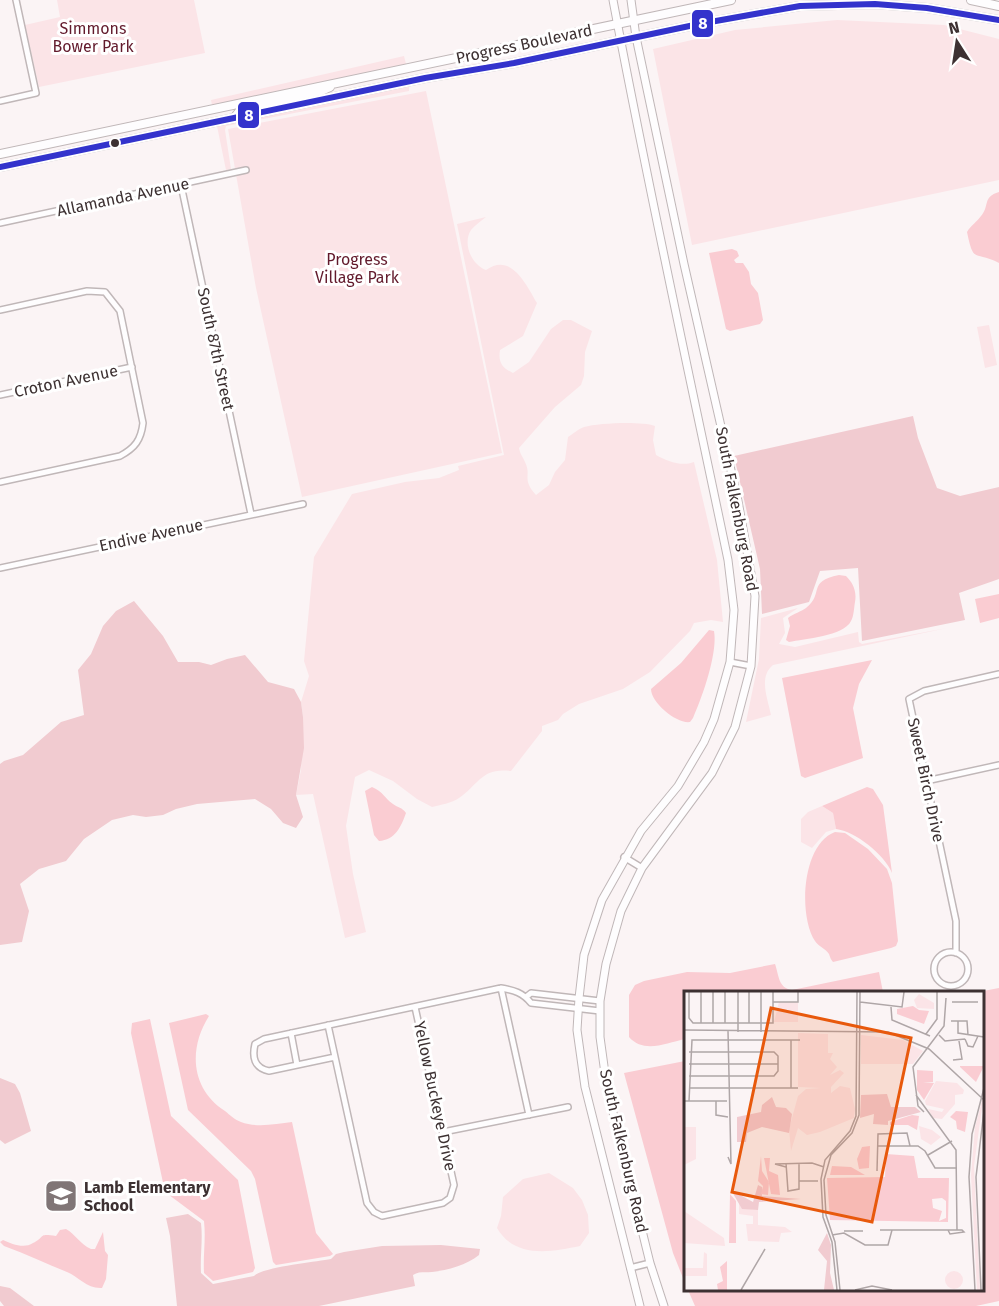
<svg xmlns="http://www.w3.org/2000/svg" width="999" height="1306" font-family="'Fira Sans',sans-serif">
  <rect width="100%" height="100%" fill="#fbf4f5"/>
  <!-- green -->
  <path fill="#fbe4e7" d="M57 0H194L205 53 39 87 25 25 60 17Z
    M837 20 944 25 999 39V180L692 245 653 49 735 30Z
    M404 56 406 64 212 105 211 100Z
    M409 86V91L226 126 225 130 231 169 226 170 217 126Z
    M426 91 502 453 302 497 256 288 228 129Z
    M486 217C481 221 475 225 471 230 462 244 472 265 486 270 511 252 526 284 537 303L523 336 500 350C498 362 502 368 513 373L529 362 551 329 563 320H571L592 331 585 352 584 376 581 385 555 407 519 448C520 454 523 457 525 462 532 476 521 478 536 495L549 485 555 472 565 460 568 437C573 434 578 429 584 427 599 423 641 421 655 426L653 440 656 455C667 461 681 467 694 462L717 560 723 622 711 620 694 623 690 631 650 672 623 689 579 704 563 714 558 720 542 726V731L511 771C482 767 479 784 459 798 452 803 440 805 432 807L417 799 393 781 369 770 355 777 346 826 353 874 366 932 345 938 313 794 296 795 301 770 303 717 301 702 309 676 304 661 314 557 352 494 405 482 439 478 459 470 458 466 504 455 457 224Z
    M989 325 997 365 985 368 977 327Z
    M798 608 783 618 785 633 779 644 795 647 858 632 859 642 862 644 947 628 773 665C758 677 768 699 771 715L746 722 759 659 761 618Z
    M822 806 833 813 836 829 826 832 812 848 801 842V819L808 812Z
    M549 1173 573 1188 582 1200 588 1215 589 1233 580 1246C551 1252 515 1259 497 1228L501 1216 503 1197 523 1179Z"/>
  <!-- forest -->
  <path fill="#f1cbd0" d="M913 416 918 438 937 488 960 496 999 487V579L959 593 965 620 862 641 858 568 820 571 809 602 762 614 760 569 734 456Z
    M134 601 163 636 178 662H199L211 665 227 659 245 655 268 682 294 689 301 702 303 717 304 748 296 795 303 817 296 828 283 823 271 809 255 799 197 804 176 809 163 815 146 817 133 815 112 820 84 839 66 861 39 869 20 884 29 911 22 942 0 945V764L4 761 23 755 61 722 84 715 78 670 91 654 103 626 116 611Z
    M0 1078 15 1084 20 1093 31 1131 5 1144 0 1140Z
    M188 1214 201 1223C203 1240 200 1256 201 1273L213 1284 254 1276C263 1267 315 1262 331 1259L336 1254 344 1252 382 1246 441 1245 480 1249 479 1255C467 1265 448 1270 432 1272 425 1273 419 1271 413 1275L415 1286 319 1306H177L170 1236 166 1218Z
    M0 1286 10 1288 34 1306H4L0 1301Z"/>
  <!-- water -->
  <path fill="#faccd2" d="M999 192V263C974 250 974 265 967 232 971 225 977 222 981 216 990 206 982 197 999 192Z
    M732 249 737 251 739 256 734 260 736 263H743L749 272 751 284 758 293 763 320 760 324 730 331 726 329 709 253Z
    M839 575 846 576C853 583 857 591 855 602 854 607 854 616 851 621 844 636 804 639 789 642L786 640 790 626 788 618C794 613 801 612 806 608 825 593 806 582 839 575Z
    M999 594V618L980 623 975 599Z
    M709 630 714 631C718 653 702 698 693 718L690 722C677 724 651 703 651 689L681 663Z
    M872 660 859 684 853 708 863 758 805 778 801 776 782 678Z
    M372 787C384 792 384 798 393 804 398 808 402 807 406 813 401 827 395 840 379 841L374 835 365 791Z
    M867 787 873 789 883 805 892 873C885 855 855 831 836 829L833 813 822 806Z
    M835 832 845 833 868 849 887 869 892 883 898 941 896 946 891 948 833 962C831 960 830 957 829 954 826 949 818 946 815 941 798 915 802 844 835 832Z
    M775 964C779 975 778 988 792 990L879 972 883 992H686L685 1039C666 1043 644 1054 629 1037V995L635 985 644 981 687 972 730 973Z
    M999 988V1301L976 1306H695L688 1290H982V992H978Z
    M206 1014 209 1016C188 1049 191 1089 225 1111 230 1115 235 1120 241 1122 256 1128 276 1124 292 1122L316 1233 333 1254 330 1256 276 1265 273 1262 255 1179 251 1171 188 1110 169 1023Z
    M150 1019 171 1116 238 1180 255 1268 253 1272 213 1281 204 1273C203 1255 206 1239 204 1221L165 1192 131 1033 132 1023Z
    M685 1061H686L685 1283 673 1253 624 1073Z
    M66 1229C75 1234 80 1244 91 1249H95L103 1232 105 1251 108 1255 106 1279 102 1288C87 1289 79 1277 67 1272 47 1264 26 1254 4 1246L0 1242 3 1240C12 1244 24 1249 33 1243 46 1237 37 1233 56 1236L60 1230Z"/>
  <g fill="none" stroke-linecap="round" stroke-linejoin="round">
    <!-- minor casing -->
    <g stroke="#c0b7b8" stroke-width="8">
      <path id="minor" d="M0 101 36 93 16 0
        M181 185 251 514
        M0 223 246 170
        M0 310 87 291 105 292 120 311 143 423C141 440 135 448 120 456L0 482
        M0 395 132 367
        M0 568 303 504
        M730 662 751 666
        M926 781 999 765
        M624 857 642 868
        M934 969a17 17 0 1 1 34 0a17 17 0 1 1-34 0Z
        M956 953V921L909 699 924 691 999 674
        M501 988 529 1115
        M526 997 531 993 600 1001
        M328 1025 367 1203 374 1212 382 1216 443 1203 450 1198 454 1185 415 1007
        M291 1033 297 1065
        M335 1057 269 1071C254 1068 252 1057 255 1044L264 1039 501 988C514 990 523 993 531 1003L600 1011
        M443 1132 568 1107
        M630 1268 650 1263"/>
    </g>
    <!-- tertiary casing -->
    <g stroke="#c0b7b8" stroke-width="9">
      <path id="tertiary" d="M613 0C648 187 689 373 728 560L734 610 730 662 714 719 704 742 678 786 641 831 602 900 584 955 579 998 577 1030 585 1087 640 1306
        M631 0 636 37 684 264 738 501 755 596 751 666 735 727 712 773 642 868 621 911 606 964 600 1001V1037L607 1088 650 1263 664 1306"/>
    </g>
    <!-- secondary casing -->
    <g stroke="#c0b7b8" stroke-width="10">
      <path id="secondary" d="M971 0 999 6
        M234 118 242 108 321 91 330 87
        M0 154 731 0
        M0 167 425 78 514 63 699 24 800 6 875 4 927 8 999 20"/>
    </g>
    <!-- minor -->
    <use href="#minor" stroke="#fefdfe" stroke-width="5"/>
    <!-- tertiary -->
    <use href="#tertiary" stroke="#fefdfe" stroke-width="7"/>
    <!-- secondary -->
    <use href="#secondary" stroke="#fefdfe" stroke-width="8"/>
    <!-- bus-1 casing -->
    <g stroke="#fff" stroke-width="10">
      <path id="bus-1" d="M0 167 425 78 514 63 699 24 800 6 875 4 927 8 999 20"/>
    </g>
    <!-- bus-1 -->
    <use href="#bus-1" stroke="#33c" stroke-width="6"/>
  </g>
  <!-- icons -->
  <defs>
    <g id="school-square" transform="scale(1.725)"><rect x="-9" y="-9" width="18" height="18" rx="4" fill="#807576" stroke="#fff"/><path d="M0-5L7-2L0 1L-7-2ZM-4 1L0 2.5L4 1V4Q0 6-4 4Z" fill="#fff"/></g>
  </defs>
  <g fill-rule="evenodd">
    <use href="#school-square" x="61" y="1196"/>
  </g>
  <!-- markers -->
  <circle fill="#3d3132" stroke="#fff" stroke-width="2" cx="115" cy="143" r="5"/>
  <g text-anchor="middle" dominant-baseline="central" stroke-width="6" stroke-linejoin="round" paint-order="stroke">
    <!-- park labels -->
    <g font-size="16" fill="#621a2c" stroke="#fff">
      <text x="93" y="28">Simmons<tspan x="93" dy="18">Bower Park</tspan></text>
      <text x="357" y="259">Progress<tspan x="357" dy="18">Village Park</tspan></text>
    </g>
    <!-- street labels -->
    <g font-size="16" fill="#3d3132" stroke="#fff">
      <text transform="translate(524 44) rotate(-12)">Progress Boulevard</text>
      <text transform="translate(123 197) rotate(-12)">Allamanda Avenue</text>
      <text transform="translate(216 349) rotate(78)">South 87th Street</text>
      <text transform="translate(66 381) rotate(-12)">Croton Avenue</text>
      <text transform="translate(737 509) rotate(79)">South Falkenburg Road</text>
      <text transform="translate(151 535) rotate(-12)">Endive Avenue</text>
      <text transform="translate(926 780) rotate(78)">Sweet Birch Drive</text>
      <text transform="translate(435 1096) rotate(78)">Yellow Buckeye Drive</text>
      <text transform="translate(624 1151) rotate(77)">South Falkenburg Road</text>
    </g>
    <!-- poi labels -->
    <g font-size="16" font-weight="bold" fill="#3d3132" stroke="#fff" text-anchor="start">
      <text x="84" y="1187">Lamb Elementary<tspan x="84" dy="18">School</tspan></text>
    </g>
  </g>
  <!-- overview -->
  <g transform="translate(684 991)">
    <rect width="300" height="300" fill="#fbf4f5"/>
    <path d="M235 3 250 12V18L233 17 230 9ZM95 11H114V31H90ZM114 42 144 43V62H149L146 68 153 76 146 84 156 79 160 82 147 96V102L156 95 166 97 171 118 170 127 136 141 123 144 114 137 107 160 105 138 114 105 122 98 137 97 114 96ZM177 44 219 49 239 60 229 73H177ZM252 90 273 92 280 99 279 103 271 104V113L258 128 249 127 244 118 258 121 260 118 242 114 241 110ZM300 102 290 175 296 299H293L287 184 291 136ZM235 135 248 139 257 146 247 154 237 148ZM0 136H12V168L0 174ZM55 212 58 217 74 219V234L101 236 108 241 97 242 95 251 64 250 62 233H69V225L55 223ZM0 220 40 247 41 255 0 252ZM20 261 23 263V285H0V277H19ZM261 289a9 9 0 1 1 18 0a9 9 0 1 1-18 0Z" fill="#fbe4e7"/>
    <path d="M203 103 207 116H231L237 121 204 130V134L189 133 190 123 176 127 177 104ZM88 106 92 116 102 117 108 123 105 142 78 136 63 142 62 151H53V126L77 121 78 114ZM74 194 78 196V205L117 208 75 211 74 219 58 218 47 199 69 211ZM143 242 147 254 146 282 150 299H140L143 270 134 259Z" fill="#f1cbd0"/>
    <path d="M229 15 235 19 245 20 240 33 213 23V18ZM300 75 292 91 276 76V75ZM233 79 249 80V91H239L250 92 240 109 233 99ZM272 120 284 121 281 141 273 138 272 130 266 126ZM228 124 235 125 233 139 224 134H206V131ZM186 155 185 177 175 178 173 168 178 156ZM202 163 230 165 234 187H265L264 231 146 229 143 187 201 186ZM258 207 262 210V227L255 230 258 220 249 217 248 208ZM77 165 78 180 85 191 84 204 77 203 79 195 74 190ZM80 167H86L85 180 94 184 96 204 87 203ZM148 175 167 176 181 184H146ZM46 203 52 210V252H45ZM43 270V299H34L33 293 39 290 36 276Z" fill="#faccd2" fill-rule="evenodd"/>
    <path fill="none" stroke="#afa6a7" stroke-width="1.5" d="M5 1V27L9 32H89V1M41 1V32M54 1V41M89 11H114V1M176 11 218 16 220 1M268 11H294M207 16 208 29 246 45M267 30H283L284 44M274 30V42L300 46M17 32V1M29 32V1M65 32V1M0 39 204 41 245 58 300 109M77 41V1M242 43 253 28V1M255 44 261 50 281 48M281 48 284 55 289 56 294 45M5 61H90L94 65V80L90 85H5M269 69 278 68 275 50M5 73H94M5 97H114M107 97V49M232 104 272 159 273 239M0 110H43M5 110 8 49H116M32 110V124L44 126M240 121 234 115 229 76 260 35 262 7M194 155H234L241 160 251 177H273M244 164 268 150M44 166 47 173 44 40M102 172 104 200 115 198V172M102 176 91 173 128 172 140 176M193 180 194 143 223 142 226 155M115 190H134M196 239H264M264 239H278L280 241 266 243ZM160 240H179M148 244 160 242 181 254H204L208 239M57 299 81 258M153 299 148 251 139 226 137 188 141 169 166 140 172 125 173 1M156 299 151 251 142 224 140 189 147 164 168 142 175 124 176 1M171 299 188 295 208 299M291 299 285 186 288 143 300 97M297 299 292 186 300 120"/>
    <path fill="#e8590c" fill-opacity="0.15" stroke="#e8590c" stroke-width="3" d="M87 17 227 47 188 231 48 201Z"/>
    <rect width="300" height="300" fill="none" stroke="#3d3132" stroke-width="3"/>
  </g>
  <g stroke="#fff" stroke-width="2">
    <rect x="691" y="9" width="23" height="29" rx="6" fill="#33c"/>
    <rect x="237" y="101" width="23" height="28" rx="6" fill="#33c"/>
  </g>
  <g font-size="16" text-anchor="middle" font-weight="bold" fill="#fff">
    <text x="703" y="29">8</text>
    <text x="249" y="121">8</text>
  </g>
  <!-- north arrow -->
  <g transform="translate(957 42) rotate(348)" stroke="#ffffff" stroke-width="4.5" paint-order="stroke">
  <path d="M0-4.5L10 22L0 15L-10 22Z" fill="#3d3132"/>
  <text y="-9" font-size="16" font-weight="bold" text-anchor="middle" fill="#3d3132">N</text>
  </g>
</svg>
